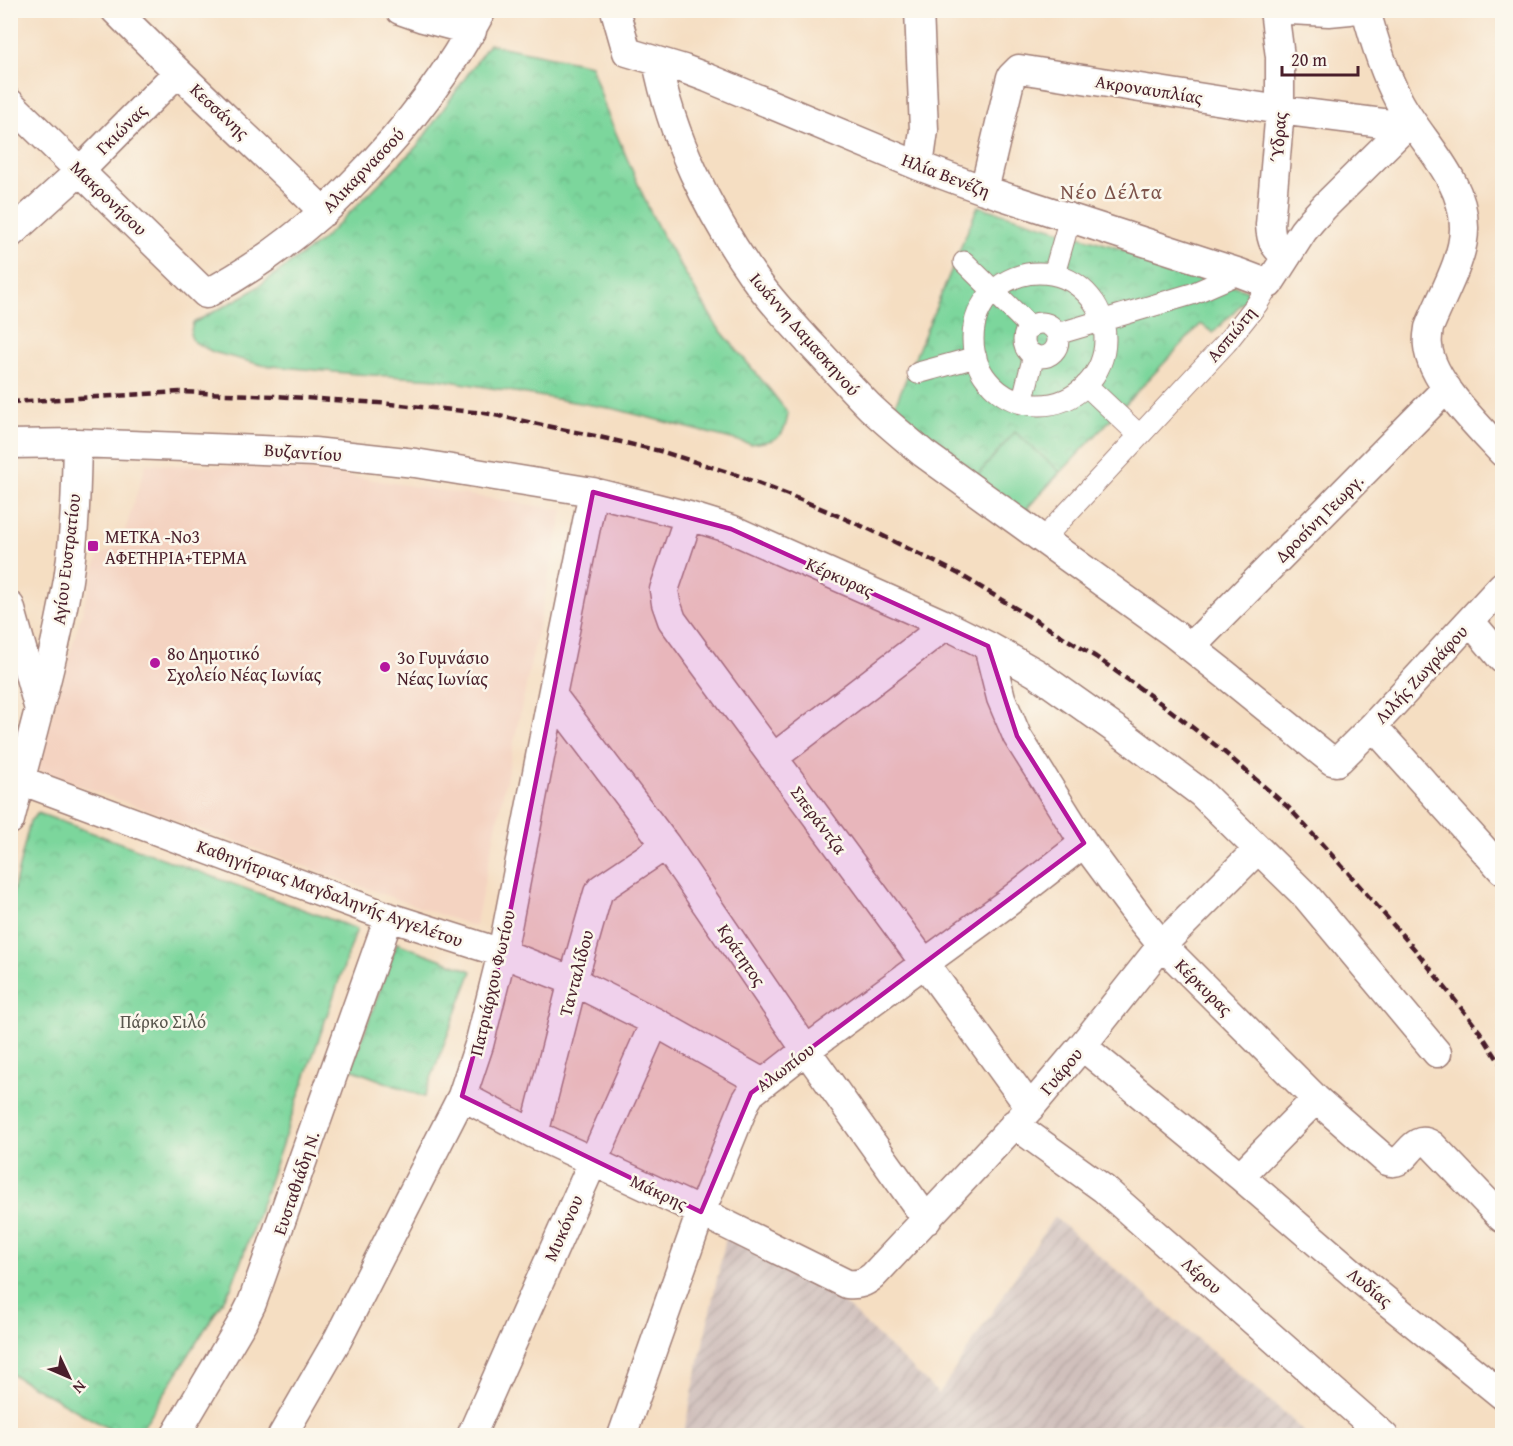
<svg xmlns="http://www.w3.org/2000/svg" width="1513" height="1446" font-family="'Gentium Book Plus',serif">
  <defs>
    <pattern id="industrial-furrows" width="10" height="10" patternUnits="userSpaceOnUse" patternTransform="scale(1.5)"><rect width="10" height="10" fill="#d0c0bc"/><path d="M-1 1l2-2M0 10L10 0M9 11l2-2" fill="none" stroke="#b4a5a2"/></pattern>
    <pattern id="park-crowns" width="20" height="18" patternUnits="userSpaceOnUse" patternTransform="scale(1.5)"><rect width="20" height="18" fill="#7cd69c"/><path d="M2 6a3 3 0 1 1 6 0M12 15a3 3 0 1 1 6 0" fill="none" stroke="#6db787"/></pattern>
  </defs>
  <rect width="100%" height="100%" fill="#fbf7ec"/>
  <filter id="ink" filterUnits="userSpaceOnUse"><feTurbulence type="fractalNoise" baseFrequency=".0167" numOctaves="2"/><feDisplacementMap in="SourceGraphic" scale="12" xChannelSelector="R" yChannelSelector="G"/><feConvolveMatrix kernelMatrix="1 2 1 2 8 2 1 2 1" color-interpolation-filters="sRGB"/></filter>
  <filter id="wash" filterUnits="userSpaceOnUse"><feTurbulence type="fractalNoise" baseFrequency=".008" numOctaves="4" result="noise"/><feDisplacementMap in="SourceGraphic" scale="24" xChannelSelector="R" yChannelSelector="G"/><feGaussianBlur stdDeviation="1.35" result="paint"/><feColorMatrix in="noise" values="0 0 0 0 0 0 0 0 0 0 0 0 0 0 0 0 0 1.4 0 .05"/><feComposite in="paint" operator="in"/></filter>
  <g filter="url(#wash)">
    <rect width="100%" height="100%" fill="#f5dec2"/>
    <!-- built -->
    <path fill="#f4d3c1" d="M146 464 304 469 563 510 475 927 36 770 98 557 121 543Z"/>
    <!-- industrial -->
    <path fill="url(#industrial-furrows)" d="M1054 1217 1289 1417 1306 1435 683 1436 727 1233 819 1280 939 1394Z"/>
    <!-- park -->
    <path fill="url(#park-crowns)" stroke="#637a64" stroke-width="1.5" d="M489 44 591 65 606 110 649 209 661 233 716 325 770 390 788 413C785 441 775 440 751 444L615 409 438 379 356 374 262 365 213 352 200 345 193 341 190 334 193 323 249 293 321 241 418 145Z
      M978 206 1125 250 1247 290V298L1213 333 1201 324 1027 508 1038 519 891 415Z
      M38 813 357 929 247 1245 231 1288 138 1435H120L11 1374 10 905 30 821Z
      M397 943 472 971 424 1097 351 1069Z"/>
    <!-- pitch -->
    <path fill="#7cd69c" stroke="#637a64" stroke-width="1.5" d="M1015 432 1060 472 1022 514 975 478Z"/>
  </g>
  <g filter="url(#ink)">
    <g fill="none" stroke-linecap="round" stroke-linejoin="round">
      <!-- pedestrian casing -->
      <g stroke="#a07e76" stroke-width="23">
        <path id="pedestrian" d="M964 262 1030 327
          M973 339a66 66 0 1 1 132 0a66 66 0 1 1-132 0Z
          M1054 274 1070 218
          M1024 340a17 17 0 1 1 34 0a17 17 0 1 1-34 0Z
          M1057 334 1192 294 1240 273
          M918 373 976 357
          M1086 385 1139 435
          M1022 403 1034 355
          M1042 540 1226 343 1257 304 1269 284"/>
      </g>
      <!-- minor casing -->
      <g stroke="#a07e76" stroke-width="31">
        <path id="minor" d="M115 10C183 79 255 144 324 212
          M400 10 423 18 472 31
          M615 10 627 52 684 69 708 78 919 166 984 190 1240 273 1269 284 1303 231 1312 220 1325 206 1406 126 1413 124
          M919 10 924 130 919 166
          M1274 10 1280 57V110L1270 225C1271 242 1274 246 1286 257
          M1289 10 1329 12 1350 10
          M1366 10C1374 41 1384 72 1399 101 1421 142 1465 179 1464 229 1464 260 1440 299 1429 328 1428 334 1427 340 1428 346 1431 381 1479 427 1502 452
          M657 61C671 136 709 213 753 276 769 299 790 321 809 342 830 364 850 387 871 408 888 424 905 438 923 453L1174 634 1226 675 1332 761 1336 762 1340 759 1373 726 1502 586
          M10 103 206 294C248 272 287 244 322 213 335 203 346 190 358 178 407 128 449 73 482 10
          M984 190 1011 77 1019 69 1280 110 1406 126
          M10 234 81 170 178 72
          M10 444 77 443 314 452 415 463 593 492 689 516 731 529 946 625 988 646 1036 673 1125 736 1201 793 1307 897 1437 1053
          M689 516 664 590 666 603 672 620C791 783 912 944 1030 1108
          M10 606 38 706
          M1470 621 1502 659
          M988 646 1001 698 1017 736 1084 843 1142 921 1162 945 1316 1099 1387 1161C1408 1169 1410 1131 1432 1145L1502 1218
          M1191 647 1447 388
          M552 695 666 845 806 1050 927 1220
          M1373 726 1502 870
          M773 758 946 625
          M20 780 389 917 502 953 573 981 655 1022 763 1083
          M10 820C30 741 54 661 68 580 75 535 76 489 77 443
          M1082 1046 1240 1176 1363 1282 1502 1395
          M462 1096 534 1134 701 1212 847 1284C859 1285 864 1283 873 1276L1030 1108 1082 1046 1162 945 1258 849
          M1014 1124 1104 1189 1384 1436
          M534 1134 573 981 598 893 602 888 666 845
          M1240 1176 1316 1099
          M175 1436 243 1321 252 1303 389 917
          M282 1436 338 1339 462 1096 479 1045 502 953 552 695 593 492
          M471 1436 655 1022
          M622 1436 701 1212 746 1101 751 1093 806 1050 1007 903 1084 843"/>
      </g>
      <!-- pedestrian -->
      <use href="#pedestrian" stroke="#fff" stroke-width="21"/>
      <!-- minor -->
      <use href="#minor" stroke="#fff" stroke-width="28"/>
      <!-- rail -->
      <path stroke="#4a1f2b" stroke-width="4.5" stroke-dasharray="9 4.5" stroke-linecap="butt" d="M10 402 180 392 275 396 379 403 485 413 595 436 660 451 734 474 806 502 871 530 959 574 1096 657 1166 707 1223 751 1289 808 1350 875 1417 952 1480 1032 1502 1066"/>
    </g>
  </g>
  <!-- marked area -->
  <path fill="#b5179e" fill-opacity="0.2" stroke="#b5179e" stroke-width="4.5" stroke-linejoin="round" d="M593 492 731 529 988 646 1017 736 1084 843 751 1093 701 1212 462 1096 502 953Z"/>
  <!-- markers -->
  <g fill="#b5179e" stroke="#fbf7ec" stroke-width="2">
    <rect x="87" y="540" width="12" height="12" rx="3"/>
    <circle cx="155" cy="663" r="6"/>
    <circle cx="385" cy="667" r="6"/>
  </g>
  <g text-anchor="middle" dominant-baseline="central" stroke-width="5" stroke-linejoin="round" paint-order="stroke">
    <!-- street labels -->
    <g font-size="18" fill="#4a1f2b" stroke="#fbf7ec">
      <text transform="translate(1149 89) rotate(9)">Ακροναυπλίας</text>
      <text transform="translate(220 111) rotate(43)">Κεσσάνης</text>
      <text transform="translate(121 129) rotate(-45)">Γκιώνας</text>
      <text transform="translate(1278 137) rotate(-86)">Ύδρας</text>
      <text transform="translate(363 170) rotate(-46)">Αλικαρνασσού</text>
      <text transform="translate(946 175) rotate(21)">Ηλία Βενέζη</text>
      <text transform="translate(109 198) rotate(44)">Μακρονήσου</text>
      <text transform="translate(805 334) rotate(49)">Ιωάννη Δαμασκηνού</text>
      <text transform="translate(1231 334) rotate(-50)">Ασπιώτη</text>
      <text transform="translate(303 452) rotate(4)">Βυζαντίου</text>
      <text transform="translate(1319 518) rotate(-45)">Δροσίνη Γεωργ.</text>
      <text transform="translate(66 559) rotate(-83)">Αγίου Ευστρατίου</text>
      <text transform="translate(840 577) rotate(24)">Κέρκυρας</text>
      <text transform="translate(1421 674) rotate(-47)">Λιλής Ζωγράφου</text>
      <text transform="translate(819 820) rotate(53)">Σπεράντζα</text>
      <text transform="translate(330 893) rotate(20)">Καθηγήτριας Μαγδαληνής Αγγελέτου</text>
      <text transform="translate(742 955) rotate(56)">Κράτητος</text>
      <text transform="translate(576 973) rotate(-75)">Τανταλίδου</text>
      <text transform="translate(492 983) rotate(-77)">Πατριάρχου Φωτίου</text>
      <text transform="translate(1204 987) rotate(45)">Κέρκυρας</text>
      <text transform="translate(785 1067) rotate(-37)">Αλωπίου</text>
      <text transform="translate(1061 1071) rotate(-50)">Γυάρου</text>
      <text transform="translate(296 1183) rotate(-71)">Ευσταθιάδη Ν.</text>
      <text transform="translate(659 1192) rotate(25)">Μάκρης</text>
      <text transform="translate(563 1228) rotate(-66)">Μυκόνου</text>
      <text transform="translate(1202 1275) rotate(41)">Λέρου</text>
      <text transform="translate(1370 1287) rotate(39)">Λυδίας</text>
    </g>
    <!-- poi labels -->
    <g font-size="18" fill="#4a1f2b" stroke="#fbf7ec" text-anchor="start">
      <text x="105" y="536">ΜΕΤΚΑ -Νο3<tspan x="105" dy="21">ΑΦΕΤΗΡΙΑ+ΤΕΡΜΑ</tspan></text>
      <text x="167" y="653">8ο Δημοτικό<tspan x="167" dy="21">Σχολείο Νέας Ιωνίας</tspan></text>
      <text x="397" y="657">3ο Γυμνάσιο<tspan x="397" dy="21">Νέας Ιωνίας</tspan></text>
    </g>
    <!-- park labels -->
    <g font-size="18" fill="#59564d" stroke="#fbf7ec">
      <text x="163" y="1021">Πάρκο Σιλό</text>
    </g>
    <!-- quarter labels -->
    <g font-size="21" letter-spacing="1.5" fill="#7e544b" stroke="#fbf7ec">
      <text x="1112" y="191">Νέο Δέλτα</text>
    </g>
  </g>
  <!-- margin -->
  <rect width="1513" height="1446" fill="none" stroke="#fbf7ec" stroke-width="36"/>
  <!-- north arrow -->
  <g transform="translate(69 1377) rotate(134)" stroke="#fbf7ec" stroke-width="4.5" paint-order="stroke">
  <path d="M0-4.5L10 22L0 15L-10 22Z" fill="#4a1f2b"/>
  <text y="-9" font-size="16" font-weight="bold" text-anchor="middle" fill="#4a1f2b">N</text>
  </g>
  <!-- scale -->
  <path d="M1282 66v9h76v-9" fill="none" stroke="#4a1f2b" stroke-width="3"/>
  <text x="1291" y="66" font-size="18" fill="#4a1f2b" stroke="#fbf7ec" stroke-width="4.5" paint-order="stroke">20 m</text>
</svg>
